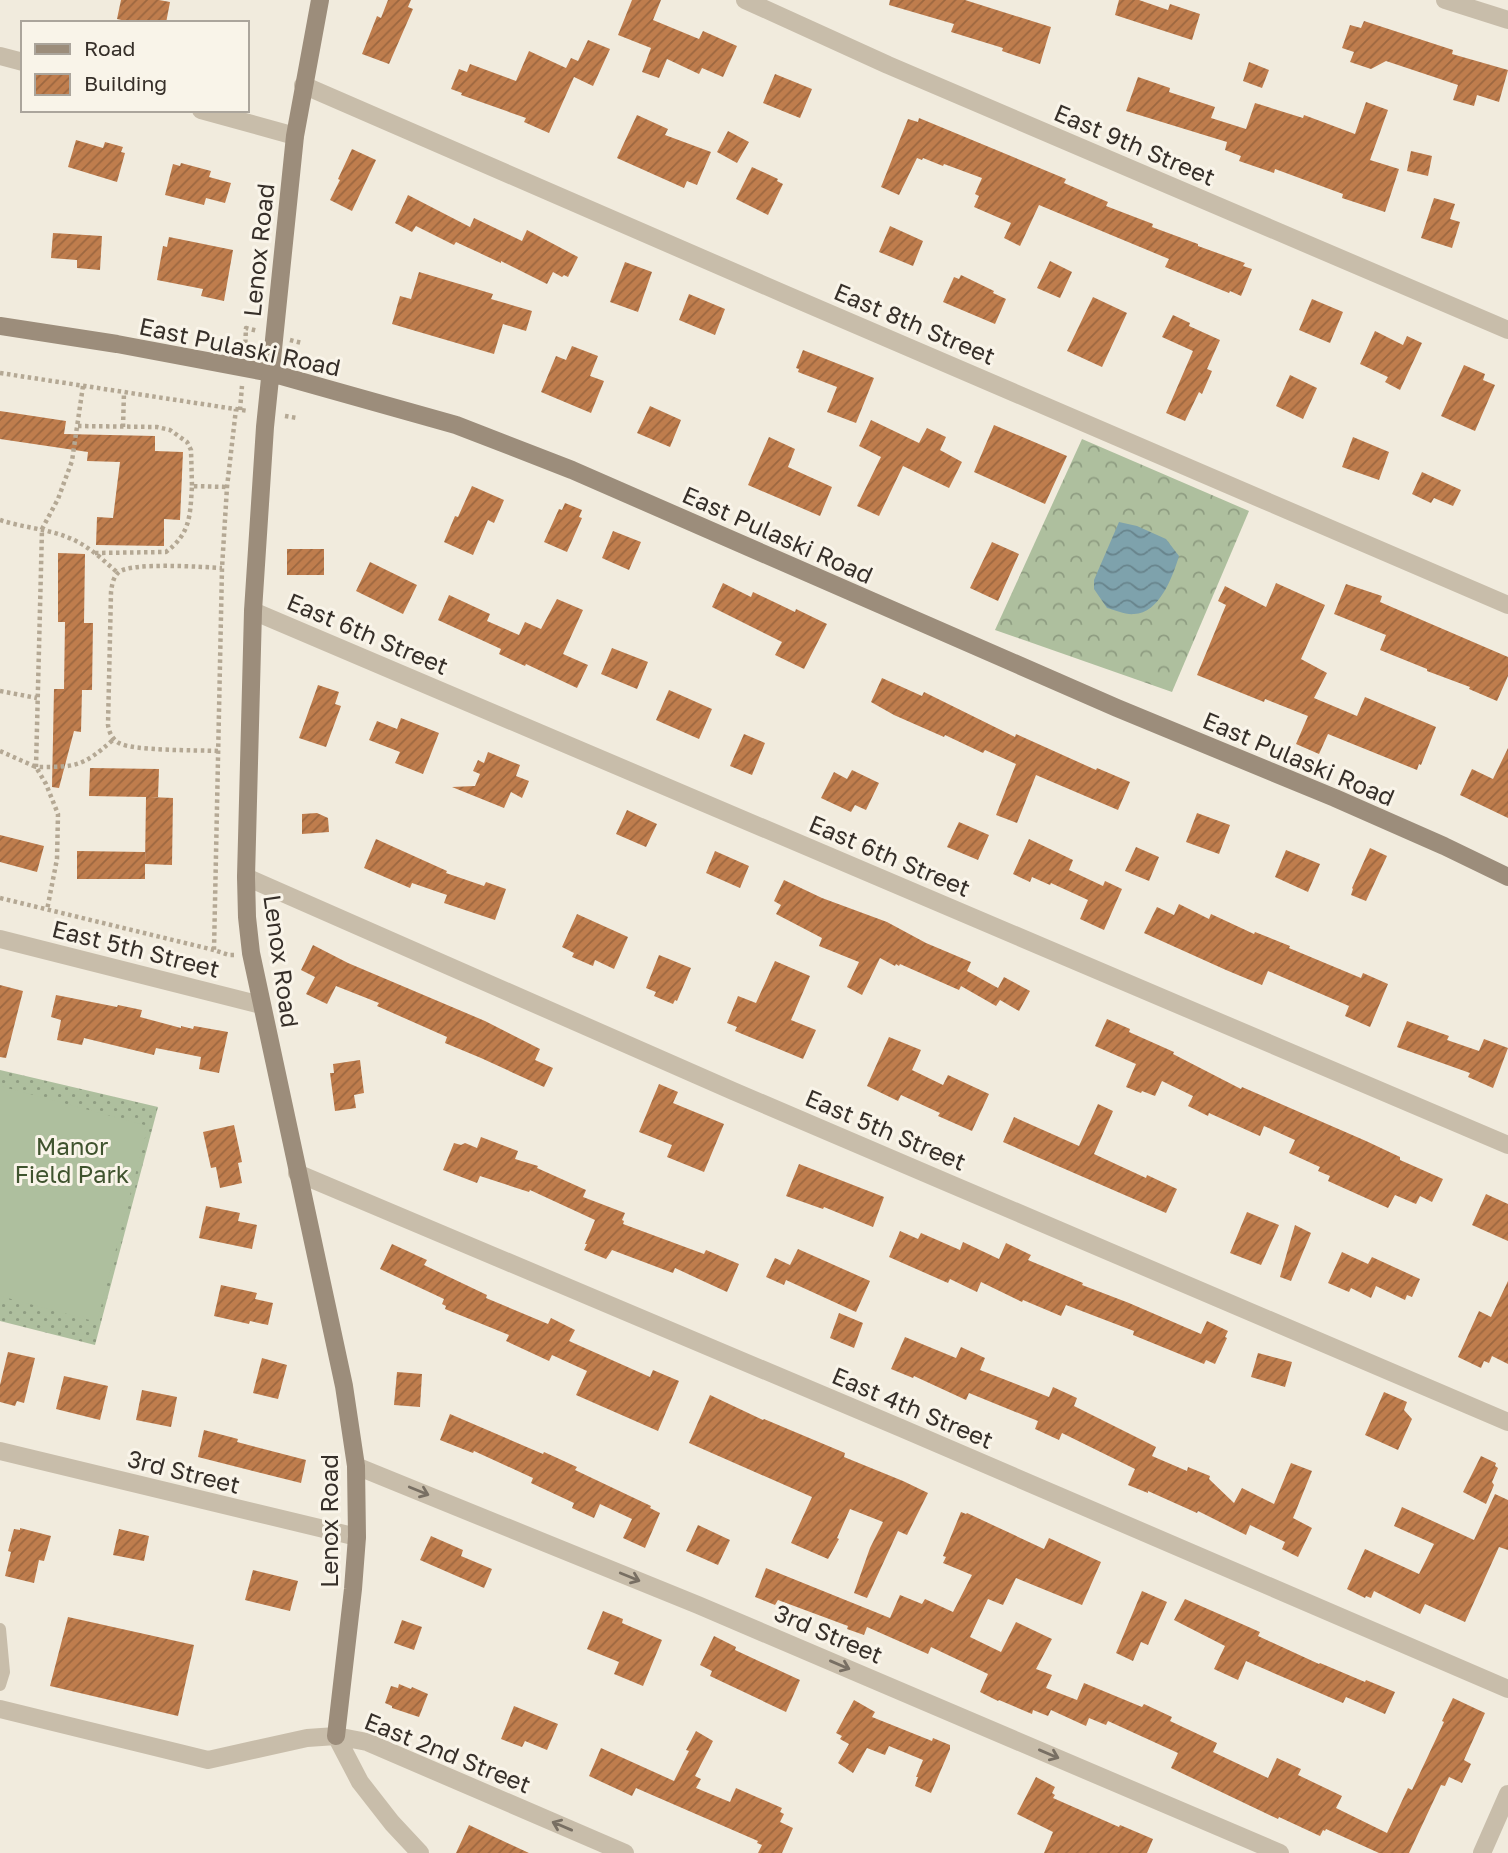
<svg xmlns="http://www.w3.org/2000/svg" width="1508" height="1853" font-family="'Golos Text',sans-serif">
  <defs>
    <pattern id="grass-dots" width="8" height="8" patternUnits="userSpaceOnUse" patternTransform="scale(1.75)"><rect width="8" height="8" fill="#aebf9e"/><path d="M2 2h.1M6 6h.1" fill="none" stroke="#8e9c81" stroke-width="1.8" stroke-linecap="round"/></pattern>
    <pattern id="forest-crowns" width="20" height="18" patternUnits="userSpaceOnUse" patternTransform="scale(1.75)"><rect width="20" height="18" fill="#aebf9e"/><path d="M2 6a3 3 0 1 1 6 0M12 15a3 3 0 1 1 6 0" fill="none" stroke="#8e9c81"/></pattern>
    <pattern id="water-waves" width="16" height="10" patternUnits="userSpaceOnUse" patternTransform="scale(1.75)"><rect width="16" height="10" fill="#7ea2ac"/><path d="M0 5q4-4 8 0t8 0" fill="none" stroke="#68848c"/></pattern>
    <pattern id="building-hatch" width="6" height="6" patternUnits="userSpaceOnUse" patternTransform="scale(1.75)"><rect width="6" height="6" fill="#bf7d4d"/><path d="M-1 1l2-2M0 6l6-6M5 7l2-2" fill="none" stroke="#9c6740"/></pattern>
  </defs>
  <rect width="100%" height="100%" fill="#f1ebdd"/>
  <!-- grass -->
  <path fill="url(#grass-dots)" d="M0 1070 158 1107 95 1345 0 1321Z"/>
  <!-- forest -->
  <path fill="url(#forest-crowns)" d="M1082 439 1249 511 1172 692 995 630Z"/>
  <!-- pitch -->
  <path fill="#aebf9e" d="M0 1086 148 1126 97 1322 0 1296Z"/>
  <!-- water -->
  <path fill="url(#water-waves)" d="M1119 522 1137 526 1166 539 1179 556C1173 576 1159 614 1134 614 1126 615 1115 610 1107 608L1094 589V580Z"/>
  <!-- building -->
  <path fill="url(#building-hatch)" d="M121 0H159L170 2 166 23H135L117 19Z
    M388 0H411L408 7 413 9 389 64 362 54 377 16 381 18Z
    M632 0H661L653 20 699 39 703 31 737 46 723 77 702 68 699 74 667 59 659 78 642 72 651 48 618 35Z
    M890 0H965L1051 27 1040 64 1002 51 1003 48 951 32 954 24 889 5Z
    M1119 0H1139L1168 10 1170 4 1200 14 1192 40 1115 15Z
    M1364 21 1453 50 1452 54 1508 70 1499 102 1477 95 1474 106 1453 100 1458 85 1386 61 1371 69 1350 62 1354 52 1342 48 1350 25 1361 28Z
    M588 40 610 49 593 86 574 77 549 133 524 122 526 118 461 95 462 93 451 89 459 69 467 72 470 64 516 81 529 51 566 68 571 58 578 61Z
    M1249 62 1269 70 1262 88 1243 81Z
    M775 74 812 89 800 118 763 103Z
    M1138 77 1170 88 1169 92 1215 107 1211 118 1246 129 1255 103 1303 118 1304 115 1355 134 1366 102 1388 110 1370 160 1399 169 1385 212 1342 198 1343 194 1275 169 1274 173 1239 161 1241 156 1225 150 1227 142 1126 111Z
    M637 115 668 129 665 135 711 152 697 185 687 181 684 188 617 158Z
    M919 118 1066 179 1064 183 1108 202 1106 206 1153 224 1152 227 1198 244V246L1245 263 1243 266 1252 269 1241 296 1230 291 1229 293 1165 267 1169 259 1039 205 1020 246 1004 238 1011 223 974 207 979 196 975 194 982 178 944 164 943 166 923 158 922 160 917 158 899 195 881 187 908 119 918 122Z
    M728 131 749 142 737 163 717 152Z
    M76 140 103 148 105 142 123 147 121 152 125 153 117 182 68 167Z
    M352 149 376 160 352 211 330 200 340 180 338 179Z
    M1411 151 1432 156 1428 176 1407 171Z
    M181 163 211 171 209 177 231 183 225 203 206 198 204 205 165 195 173 164 180 166Z
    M752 167 778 179 777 181 783 184 768 215 736 199Z
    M408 195 470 227 474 218 522 241 527 230 578 257 568 277 564 275 562 277 553 272 547 284 501 261V263L456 242 454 245 416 226 412 232 395 223Z
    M1434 198 1455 204 1450 219 1460 222 1452 248 1421 238Z
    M890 226 923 241 913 266 879 252Z
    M53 233 102 236 100 270 77 268V260L51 258Z
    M169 237 233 250 224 301 201 296 203 289 157 280 163 246 167 247Z
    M1050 261 1072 272 1060 298 1037 288Z
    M625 262 652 272 638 312 610 302Z
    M419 272 493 294 491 299 532 311 526 331 503 324 494 354 392 324 400 296 411 299Z
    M961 275 994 291 993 293 1006 299 995 324 943 302 954 277 959 279Z
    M689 294 725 309 715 335 679 320Z
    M1093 297 1127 313 1102 367 1067 351Z
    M1312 299 1343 312 1330 343 1299 330Z
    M1173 315 1190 323 1189 326 1220 340 1207 369 1212 371 1202 394 1199 392 1185 421 1166 413 1193 351 1162 337Z
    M1375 331 1403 345 1407 336 1422 343 1400 390 1385 382 1388 377 1360 364Z
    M572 346 598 356 590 376 604 381 591 413 541 392 556 356 566 360Z
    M803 350 874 378 856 423 827 412 837 387 798 372 799 369 796 368Z
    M1464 365 1485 374 1483 380 1495 385 1475 431 1441 416Z
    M1290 375 1317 388 1303 419 1276 406Z
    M650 406 681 420 670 447 637 433Z
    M0 411 66 421 64 434 155 436V451L183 452 180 520 164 519V546L96 545 97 517 113 518 120 462 87 461 88 452 0 439Z
    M871 420 919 443 927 428 946 437 940 450 962 462 949 488 903 466 879 516 857 506 881 457 859 446Z
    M994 425 1067 456 1045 504 974 472Z
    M769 437 795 449 788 467 832 487 820 516 748 485Z
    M1353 437 1389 452 1379 480 1342 467Z
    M1422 472 1461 490 1453 506 1434 498 1431 503 1412 494Z
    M472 486 504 500 494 523 488 520 473 555 444 542 455 516 458 517Z
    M565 503 582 510 579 517 582 518 567 552 544 542 559 509 562 510Z
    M613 531 641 542 629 570 602 558Z
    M992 542 1019 554 998 601 970 588Z
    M287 549H324V575H287Z
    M58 553 85 554 84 623H93L92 690H82L81 732 74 731 59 788 52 787 54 689H64L65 622H58Z
    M370 562 417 585 403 614 356 591Z
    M723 583 751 597 753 592 795 612 796 609 827 624 804 669 775 655 782 642 712 607Z
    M1276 583 1325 605 1301 659 1327 673 1314 698 1357 716 1365 697 1436 727 1421 765 1419 764 1417 770 1328 734 1319 754 1296 744 1308 716 1265 699 1264 702 1197 675 1226 605 1218 601 1225 586 1266 607Z
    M1346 584 1382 596 1380 602 1508 657V676L1497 701 1469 689 1470 687 1427 671V669L1380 650 1386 635 1334 614Z
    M449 595 490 614 487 621 519 635 525 622 541 629 557 599 583 610 563 654 588 665 577 688 526 664 525 666 499 654 501 649 438 620Z
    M612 648 648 662 637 689 601 674Z
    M882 678 922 696 924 692 1015 737 1016 734 1096 770 1097 768 1130 782 1118 810 1036 775 1017 823 996 815 1016 764 985 750 983 753 945 735 944 737 894 715 871 702Z
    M318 685 339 692 335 704 341 706 326 747 299 738Z
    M669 690 712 709 699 739 656 720Z
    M401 718 439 733 423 774 395 763 400 752 369 740 377 721 397 729Z
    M744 734 765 743 752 775 730 766Z
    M1508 748V818L1460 795 1472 769 1493 779Z
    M488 752 520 765 516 776 529 781 522 798 511 792 504 808 452 787 475 786 480 774 473 771 478 760 484 763Z
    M90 768 159 769 158 797H150L173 798 172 865 145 864 146 797 89 796Z
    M852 770 879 783 866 810 855 805 851 812 821 798 834 772 847 779Z
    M627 810 657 824 646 847 616 834Z
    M317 813 328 818 329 832 302 834V814Z
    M1197 813 1230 825 1219 854 1186 842Z
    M959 822 989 835 978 860 947 847Z
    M0 835 44 846 37 872 0 862Z
    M376 839 447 871 446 873 484 886 486 882 506 889 495 920 444 903 447 895 412 883 410 888 364 868Z
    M1029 839 1073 860 1069 870 1103 886 1105 881 1122 889 1104 930 1080 919 1088 900 1051 883 1050 885 1032 877 1030 882 1013 874Z
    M1136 847 1159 857 1149 881 1125 871Z
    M1370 848 1387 856 1366 901 1351 895 1353 889 1352 888Z
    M1286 850 1320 864 1308 892 1275 877Z
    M77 851 145 852V879H77Z
    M715 851 749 866 740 888 706 873Z
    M784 880 822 898 887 922 926 943 971 962 967 971 998 988 1004 977 1030 991 1019 1011 1000 1000 996 1006 961 986 959 990 900 964 899 966 896 964 895 966 880 958 862 995 847 987 859 962 819 946 822 938 776 914 781 905 774 901Z
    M1179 904 1209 919 1211 914 1254 934 1255 932 1290 946 1289 948 1361 978 1363 973 1388 984 1370 1027 1345 1016 1349 1006 1268 971 1262 985 1226 970 1144 933 1157 907 1174 915Z
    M577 914 628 937 614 969 595 960 593 966 572 957 574 953 562 947Z
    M313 945 348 963 485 1021 540 1049 535 1060 553 1068 544 1087 481 1058 445 1043 447 1037 377 1006 379 1003 336 986 327 1004 306 994 315 977 301 970Z
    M659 955 691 968 677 1001 675 1000 673 1004 654 996 656 992 646 988Z
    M775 961 810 976 791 1020 816 1030 803 1059 735 1031 737 1027 727 1023 738 996 756 1003Z
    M0 985 23 991 6 1058 0 1057Z
    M56 995 117 1007 118 1005 142 1010 140 1017 181 1028V1026L193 1029 194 1026 228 1032 219 1073 199 1069 201 1057 156 1048 154 1055 84 1038 82 1045 57 1040 61 1020 51 1017Z
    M1107 1019 1130 1029 1129 1032 1174 1052 1173 1054 1241 1089 1242 1087 1366 1141 1400 1157V1160L1443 1179 1432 1202 1420 1196 1416 1204 1395 1195 1388 1208 1328 1181 1330 1176 1318 1171 1320 1167 1289 1153 1295 1140 1264 1126 1260 1136 1209 1113 1208 1116 1188 1106 1193 1096 1162 1081 1155 1096 1142 1091 1141 1093 1126 1087 1136 1064 1095 1046Z
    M1407 1021 1449 1036 1447 1040 1479 1051 1484 1039 1508 1048 1493 1088 1468 1077 1470 1073 1397 1047Z
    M889 1037 921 1050 912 1070 943 1085 948 1075 989 1094 972 1131 938 1116 940 1113 901 1095 898 1101 867 1086Z
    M360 1060 364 1093 354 1095 356 1108 335 1111 330 1073H334L333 1064Z
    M659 1084 678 1092 673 1103 724 1124 704 1172 667 1157 672 1145 639 1132Z
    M1098 1104 1113 1111 1094 1154 1146 1178 1147 1175 1177 1189 1166 1213 1003 1142 1014 1117 1079 1146Z
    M234 1125 242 1162 238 1163 242 1183 220 1188 216 1167 211 1168 203 1132Z
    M481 1137 518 1151 515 1159 538 1166 537 1168 586 1190 583 1197 625 1213 622 1220 624 1221 623 1224 704 1254 706 1250 739 1264 727 1292 675 1268 673 1273 612 1250 606 1259 584 1250 587 1244H585L595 1220 530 1190 529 1192 480 1176 477 1183 443 1170 454 1143 461 1145 465 1143 477 1148Z
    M799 1164 884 1197 873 1227 824 1207 823 1209 786 1196Z
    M1486 1194 1508 1204V1241L1472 1225Z
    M206 1206 240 1213 238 1221 257 1225 252 1249 199 1238Z
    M1247 1212 1279 1225 1261 1265 1230 1253Z
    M1295 1225 1311 1233 1291 1281 1280 1277Z
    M900 1231 918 1239 921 1233 960 1250 963 1242 999 1259 1006 1243 1031 1255 1028 1260 1083 1283 1082 1285 1129 1303 1201 1334 1207 1321 1228 1331 1225 1337 1227 1338 1215 1364 1206 1360 1204 1364 1133 1335 1134 1331 1066 1305 1061 1316 1023 1300 1022 1302 981 1282 977 1292 950 1279 948 1283 889 1257Z
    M392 1244 427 1260 424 1265 487 1295 486 1298 548 1324 551 1318 575 1330 569 1341 650 1377 653 1370 679 1381 658 1431 576 1395 587 1371 552 1355 549 1361 506 1341 509 1335 445 1309 446 1306 442 1304 444 1299 380 1269Z
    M798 1249 870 1281 856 1312 786 1280 784 1285 766 1277 775 1258 790 1265Z
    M1342 1252 1368 1264 1372 1257 1420 1279 1412 1297 1407 1295 1405 1300 1376 1286 1371 1298 1351 1288 1349 1292 1328 1283Z
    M1508 1281V1364L1492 1356 1489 1363 1484 1361 1481 1368 1458 1357 1479 1311 1491 1317Z
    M221 1285 257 1293 255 1299 273 1303 268 1325 250 1321 249 1324 214 1316Z
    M839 1313 863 1323 854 1348 830 1338Z
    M905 1337 956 1358 961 1347 985 1358 980 1370 1049 1397 1053 1387 1077 1398 1074 1406 1156 1447 1152 1456 1187 1471 1188 1467 1210 1476 1209 1479 1234 1503 1242 1488 1274 1504 1291 1463 1312 1471 1293 1518 1312 1528 1298 1557 1282 1549 1285 1542 1250 1525 1246 1535 1198 1511 1197 1513 1148 1491V1493L1128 1485 1135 1469 1062 1433 1059 1440 1035 1429 1038 1421 969 1393 966 1400 914 1376 913 1378 891 1369Z
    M8 1352 35 1358 24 1403 17 1401 15 1406 0 1402V1385Z
    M1258 1353 1292 1362 1285 1387 1251 1377Z
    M262 1358 287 1365 278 1399 253 1393Z
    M397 1372 422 1374 420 1407 394 1405Z
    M64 1376 108 1386 100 1420 56 1409Z
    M142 1390 177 1397 171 1427 136 1420Z
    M1384 1392 1407 1402 1404 1410 1412 1419 1398 1450 1365 1435Z
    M710 1395 763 1420 764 1419 845 1453 844 1457 903 1481 928 1493 907 1535 898 1531 867 1598 854 1593 870 1548 883 1522 850 1509 837 1538 839 1539 828 1559 791 1543 812 1497 689 1443Z
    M450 1414 543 1454 544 1452 577 1467 575 1470 651 1506 650 1508 660 1513 645 1548 623 1538 632 1519 600 1504 594 1518 572 1508 574 1503 531 1483 533 1478 474 1451 473 1453 440 1440Z
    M204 1430 238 1439 237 1442 306 1460 301 1483 198 1457Z
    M1481 1456 1496 1463 1495 1466 1498 1468 1492 1482 1494 1485 1486 1504 1463 1492Z
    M1495 1494 1508 1500V1550L1499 1547 1465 1622 1425 1604 1420 1614 1374 1591 1371 1598 1366 1596 1365 1598 1347 1589 1365 1549 1419 1574 1434 1544 1394 1526 1402 1507 1474 1540Z
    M961 1512 966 1514 967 1513 1044 1549 1049 1538 1101 1562 1082 1605 1016 1578 1003 1605 988 1599 970 1637 1001 1652 1016 1622 1052 1639 1036 1669 1052 1675 1046 1688 1077 1700 1084 1683 1142 1707 1144 1704 1172 1717 1170 1721 1217 1743 1213 1752 1268 1778 1277 1758 1301 1769 1298 1775 1342 1796 1336 1808 1387 1833 1408 1788 1412 1790 1444 1722 1442 1721 1453 1698 1485 1713 1464 1760 1471 1764 1462 1783 1449 1777 1445 1786 1441 1785 1409 1853H1379L1326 1829 1325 1831 1323 1830 1320 1836 1279 1817 1278 1819 1171 1768 1178 1753 1108 1721 1106 1725 1089 1718 1086 1726 1051 1710 1048 1716 1033 1710 1032 1714 999 1700 998 1701 980 1692 988 1674 931 1647 928 1654 867 1627 864 1635 847 1629 848 1626 778 1600 775 1605 755 1597 766 1568 890 1618 900 1595 922 1604 925 1599 953 1612 972 1575 943 1563 946 1557 943 1556Z
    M698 1525 730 1540 718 1565 686 1551Z
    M20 1528 51 1536 44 1561 39 1560 34 1583 5 1576 11 1552 8 1551 14 1529 20 1530Z
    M119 1529 149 1536 144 1561 113 1555Z
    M431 1536 463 1550 461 1556 492 1569 484 1588 420 1560Z
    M253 1570 298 1581 290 1611 245 1600Z
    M1142 1591 1167 1602 1148 1645 1141 1642 1133 1661 1116 1653Z
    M1185 1599 1260 1632 1258 1636 1319 1664 1320 1663 1365 1682 1366 1680 1395 1692 1385 1714 1346 1697 1343 1703 1246 1661 1238 1680 1214 1669 1225 1646 1174 1620Z
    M603 1611 623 1619 622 1623 662 1640 643 1686 614 1674 619 1662 587 1649Z
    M68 1617 194 1645 178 1716 50 1686Z
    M402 1620 422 1627 414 1650 394 1643Z
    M714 1636 736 1647 735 1650 800 1680 786 1712 710 1676 712 1671 700 1665Z
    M399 1684 411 1689 412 1687 428 1694 419 1717 392 1708V1706L385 1703 391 1686 398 1688Z
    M854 1700 875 1712 872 1717 932 1741 933 1738 950 1745V1749L931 1793 915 1786 918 1777H916L923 1760 889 1746 885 1755 867 1748 853 1773 838 1763 849 1744 840 1739 842 1736 836 1733Z
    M514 1706 558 1724 547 1750 525 1741 522 1747 501 1739Z
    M696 1731 713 1741 695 1776 701 1779 696 1788 730 1802 736 1788 782 1808 780 1812 784 1814 780 1822 793 1828 782 1853H758L762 1845 757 1843 758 1841 636 1788 632 1796 589 1776 601 1748 674 1781 689 1751 686 1750Z
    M1036 1777 1055 1787 1052 1793 1055 1795 1053 1798 1119 1827 1120 1825 1153 1839 1147 1853H1044L1053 1832 1017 1814Z
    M469 1825 529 1853H456Z"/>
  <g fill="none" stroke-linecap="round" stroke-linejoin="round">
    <!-- path -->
    <path stroke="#b4a894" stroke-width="4.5" stroke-dasharray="3.5 3.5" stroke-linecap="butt" d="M290 340 302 343
      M245 350 246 328 258 331
      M0 373 248 411
      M83 386 72 461 58 499 42 529 36 767C77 767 82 767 114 739
      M240 410 242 386
      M285 416 297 418
      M78 426 157 427 170 430 187 442 191 450 192 486
      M123 427 124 392
      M0 520C24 528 51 529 74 540 91 548 104 561 118 573
      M95 553 166 552C191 533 190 515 192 486L227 487
      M0 691 37 698
      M0 751 36 767 46 784 58 814 57 859 47 910
      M218 751C198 750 132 751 119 743 112 739 109 732 108 725L111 592C112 585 113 577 119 572 132 562 202 567 222 568
      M0 898 214 950
      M234 955H229L214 950 222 568 227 487 236 409"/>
    <!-- lane -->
    <path stroke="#c8bdaa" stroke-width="12" d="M0 1629 4 1672 0 1685"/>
    <!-- street -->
    <path stroke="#c8bdaa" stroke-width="18" d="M745 0 888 65 1508 330
      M1445 0 1508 20
      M0 56 23 62
      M303 85 789 296 1508 605
      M201 110 295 136
      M253 611 1508 1145
      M246 877C408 949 570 1021 733 1091 991 1202 1250 1310 1508 1422
      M0 939 261 1005
      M297 1173 901 1428 1508 1689
      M0 1451 357 1537
      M356 1466 698 1605 1280 1853
      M0 1709 208 1760 307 1738 336 1736 367 1742 625 1853
      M336 1736 360 1782 392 1823 420 1853
      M1482 1853 1508 1794"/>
    <!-- secondary -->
    <path stroke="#9c8d7b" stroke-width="18" d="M320 0 295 136 265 427 253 611 246 877 247 917 251 953 344 1386 356 1466 357 1537 353 1589 336 1736
      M0 326 117 344 271 373 456 425 572 470 1117 708 1335 798 1444 846 1508 877"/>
  </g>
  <!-- one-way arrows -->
  <defs><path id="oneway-shaft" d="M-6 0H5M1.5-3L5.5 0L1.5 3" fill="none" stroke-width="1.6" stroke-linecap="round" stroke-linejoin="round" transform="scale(1.75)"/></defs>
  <g stroke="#786f63">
    <use href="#oneway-shaft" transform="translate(419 1491) rotate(22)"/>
    <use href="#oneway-shaft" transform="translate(630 1577) rotate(22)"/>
    <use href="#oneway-shaft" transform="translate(840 1665) rotate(23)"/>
    <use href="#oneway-shaft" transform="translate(1049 1754) rotate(23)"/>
    <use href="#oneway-shaft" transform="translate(562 1826) rotate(-157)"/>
  </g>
  <g text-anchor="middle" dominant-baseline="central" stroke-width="6" stroke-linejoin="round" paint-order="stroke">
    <!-- street labels -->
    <g font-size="24" fill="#362f29" stroke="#f9f4e9">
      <text transform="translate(1135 144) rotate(23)">East 9th Street</text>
      <text transform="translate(258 250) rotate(-84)">Lenox Road</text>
      <text transform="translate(915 323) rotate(23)">East 8th Street</text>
      <text transform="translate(240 346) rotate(12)">East Pulaski Road</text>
      <text transform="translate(778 534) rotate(24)">East Pulaski Road</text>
      <text transform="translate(368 633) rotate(23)">East 6th Street</text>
      <text transform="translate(1299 758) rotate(23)">East Pulaski Road</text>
      <text transform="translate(890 855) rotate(23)">East 6th Street</text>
      <text transform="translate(136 948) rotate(14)">East 5th Street</text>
      <text transform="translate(282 961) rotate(82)">Lenox Road</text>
      <text transform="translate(886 1129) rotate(23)">East 5th Street</text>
      <text transform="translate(913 1407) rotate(23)">East 4th Street</text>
      <text transform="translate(184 1471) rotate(14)">3rd Street</text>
      <text transform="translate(328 1521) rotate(-90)">Lenox Road</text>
      <text transform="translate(829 1633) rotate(23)">3rd Street</text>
      <text transform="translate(448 1752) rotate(22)">East 2nd Street</text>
    </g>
    <!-- park labels -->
    <g font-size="24" fill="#3f532e" stroke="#f9f4e9">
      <text x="72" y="1145">Manor<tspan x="72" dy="28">Field Park</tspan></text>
    </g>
  </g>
  <!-- legend -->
  <rect x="21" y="21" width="228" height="91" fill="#f9f4e9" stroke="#aba59c" stroke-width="2"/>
  <rect x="35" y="44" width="35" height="10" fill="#9c8d7b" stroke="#aba59c" stroke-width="2"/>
  <text x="84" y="56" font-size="21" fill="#362f29">Road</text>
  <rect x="35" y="74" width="35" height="21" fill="url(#building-hatch)" stroke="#aba59c" stroke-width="2"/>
  <text x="84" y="91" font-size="21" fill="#362f29">Building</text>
</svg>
